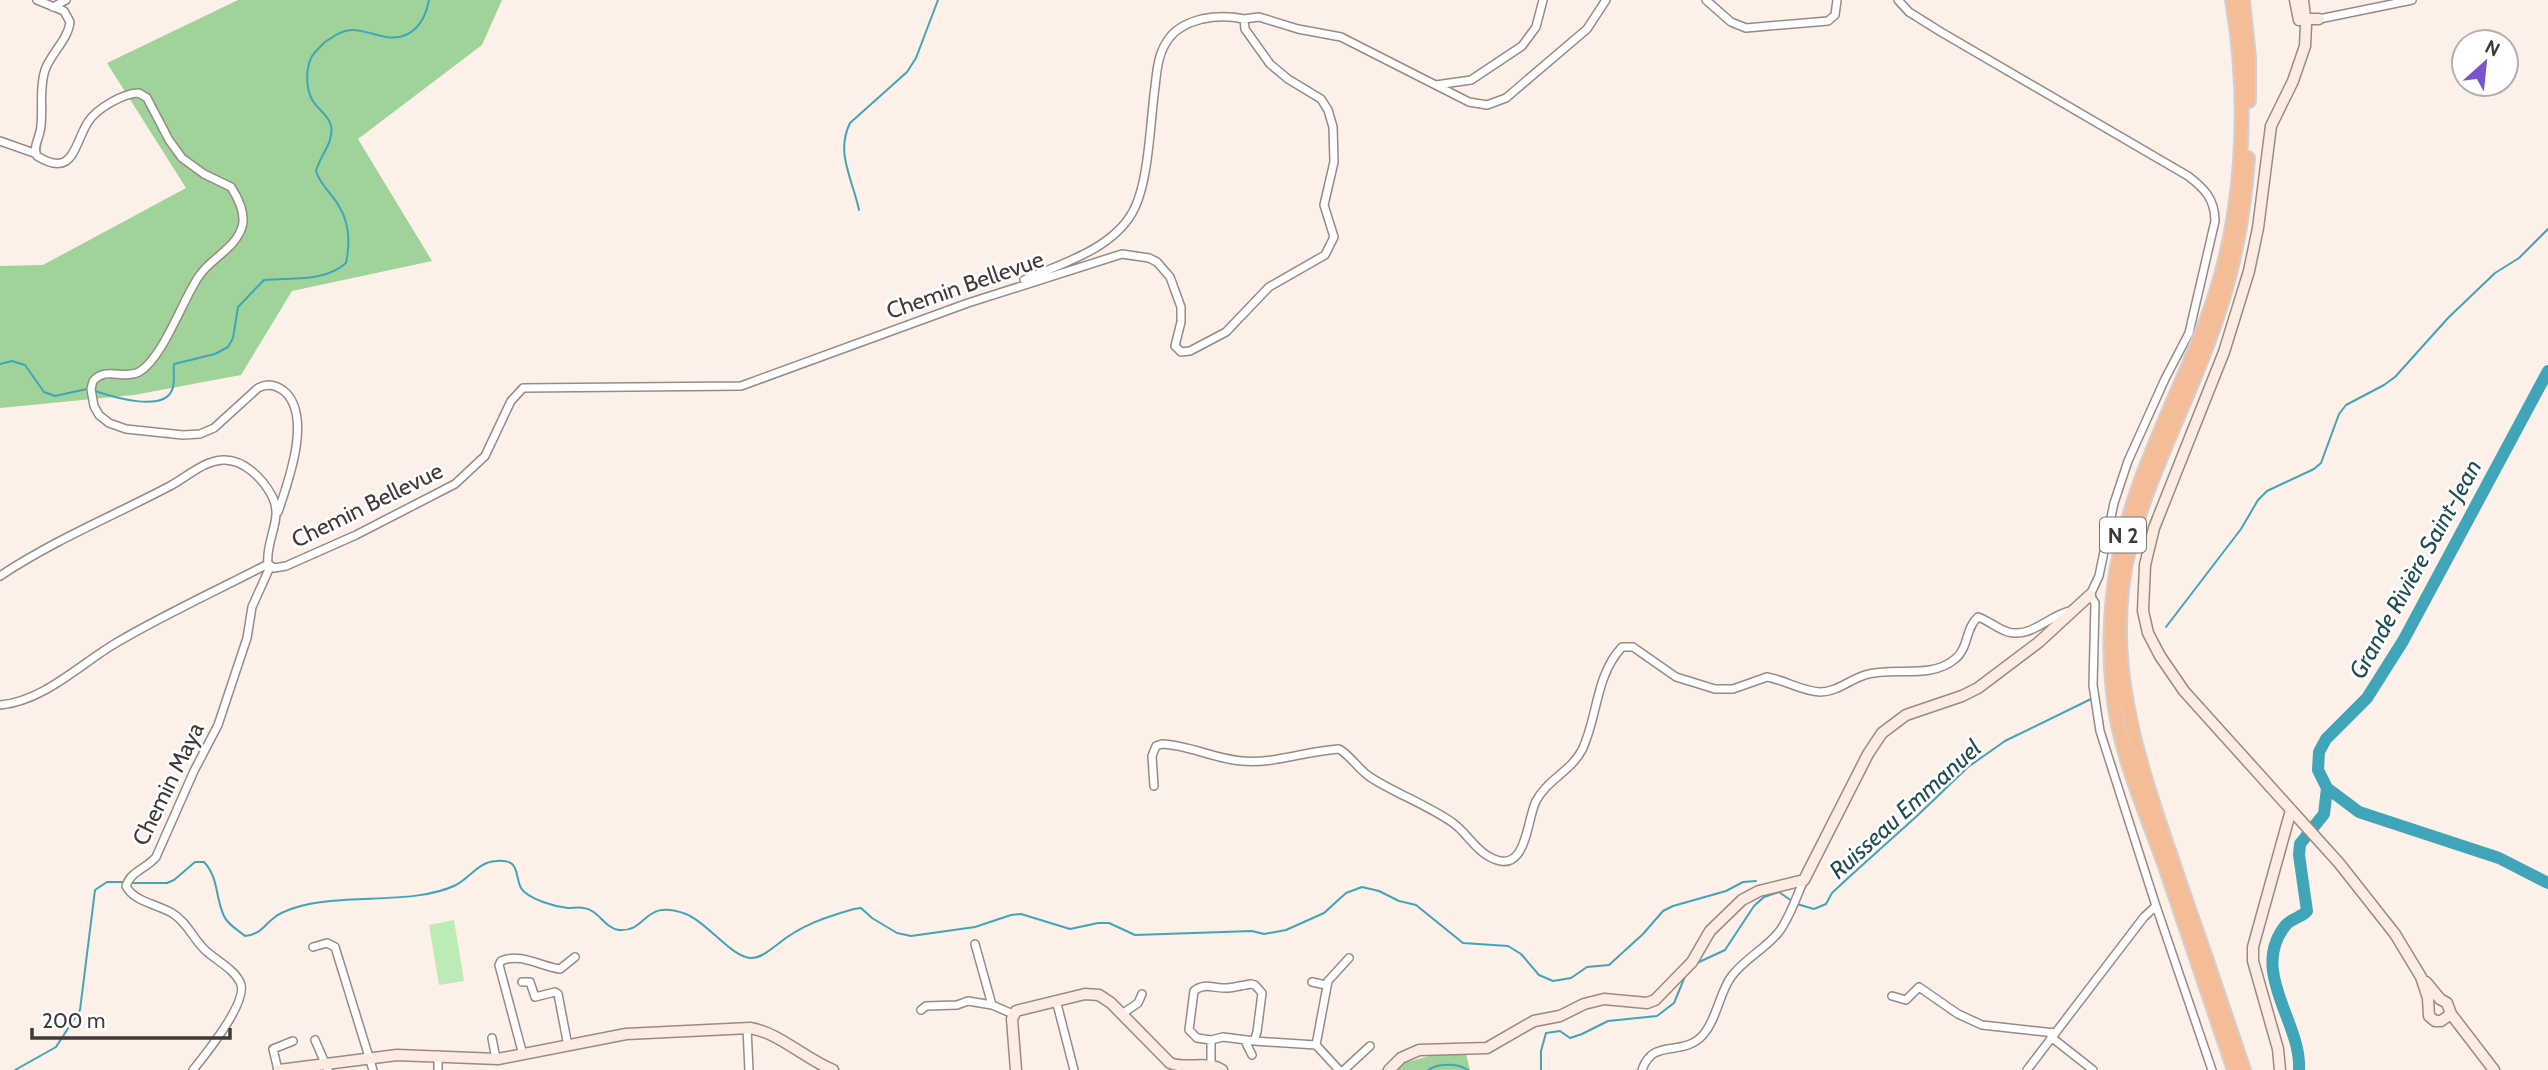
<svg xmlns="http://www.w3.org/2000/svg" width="2548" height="1070" font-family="Cabin,sans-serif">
  <rect width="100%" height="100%" fill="#fdf0e9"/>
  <!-- green -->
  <path fill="#bcebb5" d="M454 920 464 981 439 985 429 925Z"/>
  <!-- forest -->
  <path fill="#a0d399" d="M238 0H502L482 45 358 139 432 261 292 291 241 375 134 395 0 408V266L43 265 186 188 107 63Z
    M1464 1046 1470 1070H1380Z"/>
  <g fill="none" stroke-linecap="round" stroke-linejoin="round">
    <!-- stream -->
    <path stroke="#41a5ba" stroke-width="2" d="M859 210C853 180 835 153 850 123L907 72 916 58 938 0
      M0 364 12 361 25 365 44 392 55 396 87 389
      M95 391C113 397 167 414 173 387 175 380 173 372 174 364L215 354 228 347 233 338 238 307 264 280C292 277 323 283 346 263 350 244 350 225 340 208 333 194 321 187 316 171 320 155 334 143 331 126 329 116 321 112 315 104 306 93 305 72 311 58 314 52 320 47 325 42 334 36 344 29 354 30 365 31 376 35 386 37 412 41 425 22 429 0
      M2166 627 2241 529 2258 500 2267 491 2314 469 2321 463 2339 414 2346 405 2384 385 2395 377 2448 318 2495 273 2519 258 2548 229
      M129 883H167L174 880 195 862H204C219 878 215 897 224 916 228 925 238 930 245 936 260 935 264 925 275 917 280 913 288 910 294 908 342 892 413 906 456 885 470 878 478 862 496 861 521 859 514 874 521 888 525 895 535 899 543 902 551 905 560 907 568 908 573 908 580 907 584 908 599 910 604 928 619 930 649 932 642 898 686 914 707 922 731 957 751 958 761 958 770 950 778 944 801 925 826 917 854 909L861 908 872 918 897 933 911 936 975 927 1011 915 1021 914 1070 929 1098 923H1109L1135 935 1252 931 1264 934 1286 930 1324 913 1346 893 1362 887 1379 891 1399 901 1416 905 1463 943 1508 946 1521 954 1539 975 1553 981 1571 978 1587 967 1609 965 1643 934 1663 911 1673 906 1726 891 1743 882 1756 881
      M1776 890 1792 901
      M1797 904 1814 909 1826 904 1832 893 1848 878 1918 815 1968 767 2005 741 2093 698
      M1697 963 1725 950 1754 906 1764 897 1779 892
      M15 1070 56 1047 80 1010 95 890 107 882H124
      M1428 1070C1439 1063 1458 1063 1468 1070
      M1541 1070V1051L1546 1033 1560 1031 1570 1038 1582 1034 1608 1021 1657 1016 1674 1003 1686 974"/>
    <!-- river -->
    <path stroke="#41a5ba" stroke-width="12" d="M2548 371 2403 641 2367 698 2326 739 2319 752 2318 770 2327 788 2359 812 2499 858 2548 883
      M2299 1070C2302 1023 2249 972 2285 926 2291 918 2301 918 2307 911L2299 855 2300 844 2324 814 2327 788"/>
    <!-- street casing -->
    <g stroke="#978b85" stroke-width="10">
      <path id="street" d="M37 0 64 11 70 22C68 40 51 53 45 70 39 88 43 107 41 125 41 136 32 146 37 156 74 179 74 144 88 122 97 108 124 93 139 93L147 98 169 140 182 158 204 174 231 187C238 198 246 214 242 227 235 249 211 258 199 276 183 299 163 358 139 372 123 380 106 366 93 381L91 389 94 406 99 415 109 423 126 429 183 435 200 434 214 428 258 388C267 383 276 385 284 391 313 416 288 482 278 512
        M1706 0 1731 22 1746 28 1828 21 1835 15 1837 0
        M1898 0 1909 12 1941 32 2188 176C2204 188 2215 199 2215 221L2189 333 2165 379 2128 461 2114 503 2099 576 2090 595 2095 603 2093 685 2100 731 2156 906 2212 1070
        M53 7 66 0
        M2319 19 2412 0
        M1436 85 1471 80 1522 46 1536 27 1543 0
        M0 141 34 153
        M1024 280C1060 264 1111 250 1132 213 1149 185 1150 122 1155 87 1157 69 1158 52 1170 37 1178 27 1190 22 1202 19 1216 16 1230 16 1244 19
        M0 576C54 540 113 516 170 486 187 477 203 461 223 460 244 459 263 479 272 496 284 519 265 540 268 564L274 568 286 566 356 535 455 484 485 456 511 401 523 388 741 386 968 303 1122 254 1149 258 1157 262 1170 277 1181 307V322L1175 346 1181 352 1190 351 1226 332 1269 287 1325 255 1334 237 1324 205 1334 162 1333 127 1328 110 1321 99 1288 79 1270 64 1245 29 1244 19 1259 17 1298 29 1341 37 1469 102 1487 105 1506 98 1587 29 1606 0
        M0 705C44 701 80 664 116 643 165 614 218 590 268 564
        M1154 786 1152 756 1156 746 1162 744C1189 745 1215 759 1242 761 1274 764 1306 751 1339 749 1350 755 1358 769 1370 777 1396 794 1428 805 1453 823 1466 832 1474 848 1488 856 1527 879 1526 821 1536 801 1547 780 1571 771 1582 750 1598 717 1595 676 1622 647H1633L1676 677 1715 689H1733L1767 677C1785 680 1801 691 1820 692 1837 692 1849 680 1865 675 1894 666 1930 680 1955 659 1969 648 1965 628 1978 617 1988 620 1997 629 2008 632 2032 638 2048 616 2070 611
        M975 944 992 1005
        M313 947 327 943 335 947 373 1070
        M522 982H530L535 997 555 992 558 994 568 1046
        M1312 982 1326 985
        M1251 984 1255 985 1262 993 1257 1032 1254 1041 1223 1037 1211 1040 1197 1038 1189 1030 1194 991C1204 982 1215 989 1228 988 1236 987 1244 985 1251 984Z
        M1892 996 1906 1000 1919 987 1958 1014 1982 1025 2055 1033
        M1056 1000 1074 1070
        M921 1010 926 1006 957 1005 968 1001 992 1005 1013 1014
        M1122 1014 1138 1003 1142 994
        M747 1028 749 1070
        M2051 1037 2093 1070
        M492 1038 495 1054 498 1059
        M315 1040 328 1070
        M1245 1041 1252 1055
        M1254 1041 1316 1045 1328 981 1349 958
        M1316 1045 1339 1070
        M438 1055V1070
        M523 1055 499 965 501 961C520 952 542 967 560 969L575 957
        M1211 1065V1040
        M193 1070C205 1055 250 1000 240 982 233 968 215 960 204 949 193 938 186 921 172 913 157 904 134 902 126 886 131 871 146 869 156 857L194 771 218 725 247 638 252 607 270 567
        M278 1070 273 1049 293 1041
        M1344 1070 1370 1046
        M1642 1070C1653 1037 1682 1058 1703 1035 1717 1019 1719 994 1731 977 1744 959 1764 950 1778 933 1790 918 1796 897 1804 880
        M2027 1070 2144 917 2156 906"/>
    </g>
    <!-- secondary casing -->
    <g stroke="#978b85" stroke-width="13">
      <path id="secondary" d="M2295 0 2299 20
        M2303 0 2306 25 2305 46 2293 81 2271 126 2258 228 2249 271 2224 352 2154 528 2145 565 2143 611 2148 633 2160 656 2184 691 2339 863 2395 934 2421 977 2428 998 2429 1016 2435 1021H2441L2451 1014
        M2306 19H2319
        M2426 982 2440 999 2447 1003 2451 1014 2494 1070
        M279 1070 397 1055 498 1059 626 1034 750 1028C780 1033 805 1059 833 1070
        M1016 1070 1012 1019 1016 1011 1085 994 1099 995 1111 1003 1170 1063C1187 1070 1206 1060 1222 1070
        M1389 1070 1401 1058 1419 1050 1487 1048 1534 1021 1560 1016 1584 1004 1604 999 1647 1003 1655 1000 1692 962 1710 931 1742 900 1759 891 1804 880 1868 754 1882 733 1906 715 1962 696 1978 688 2039 642 2090 595
        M2280 1070 2278 1049 2253 961V947L2291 810"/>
    </g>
    <!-- highway casing -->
    <g stroke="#d1d0cf" stroke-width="16">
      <path id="highway" d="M2232 0C2250 106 2244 223 2205 324 2172 411 2125 494 2114 587 2110 621 2109 659 2113 693 2119 753 2146 812 2166 869 2188 936 2211 1003 2234 1070
        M2243 0 2249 57V101
        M2244 1070C2223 1007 2201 943 2179 880 2142 771 2100 662 2130 546 2149 475 2183 411 2208 343 2231 283 2244 222 2248 158"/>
    </g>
    <!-- street -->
    <use href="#street" stroke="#fff" stroke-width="7"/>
    <!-- secondary -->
    <use href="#secondary" stroke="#fcebe0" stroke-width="10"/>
    <!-- highway -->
    <use href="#highway" stroke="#f5bd97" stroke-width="12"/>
  </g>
  <g text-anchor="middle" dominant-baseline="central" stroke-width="5" stroke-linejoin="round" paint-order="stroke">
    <!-- shield labels -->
    <rect fill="#fff" stroke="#797573" stroke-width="2" x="2100" y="517.5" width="46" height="35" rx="5"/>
    <g font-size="21" font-weight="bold" fill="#3f3a37">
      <text x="2123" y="535">N 2</text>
    </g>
    <!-- street labels -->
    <g font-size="23" fill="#3f3a37" stroke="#fff">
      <text transform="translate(965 285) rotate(-19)">Chemin Bellevue</text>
      <text transform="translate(367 505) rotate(-26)">Chemin Bellevue</text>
      <text transform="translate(168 784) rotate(-64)">Chemin Maya</text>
    </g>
    <!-- water labels -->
    <g font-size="24" font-style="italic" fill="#204c55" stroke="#fff">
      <text transform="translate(2415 569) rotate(-61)">Grande Rivière Saint-Jean</text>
      <text transform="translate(1905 809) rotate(-42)">Ruisseau Emmanuel</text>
    </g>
  </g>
  <!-- north arrow -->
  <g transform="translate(2485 63) rotate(27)"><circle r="33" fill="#ffffff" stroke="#b2b0af" stroke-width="2"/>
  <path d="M0-5L12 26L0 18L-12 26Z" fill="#7954ce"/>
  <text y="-10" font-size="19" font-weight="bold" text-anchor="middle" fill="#3f3a37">N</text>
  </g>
  <!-- scale -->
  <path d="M32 1028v10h198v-10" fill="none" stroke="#3f3a37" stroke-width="3.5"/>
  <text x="42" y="1028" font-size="21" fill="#3f3a37" stroke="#ffffff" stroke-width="5" paint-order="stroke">200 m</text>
</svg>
